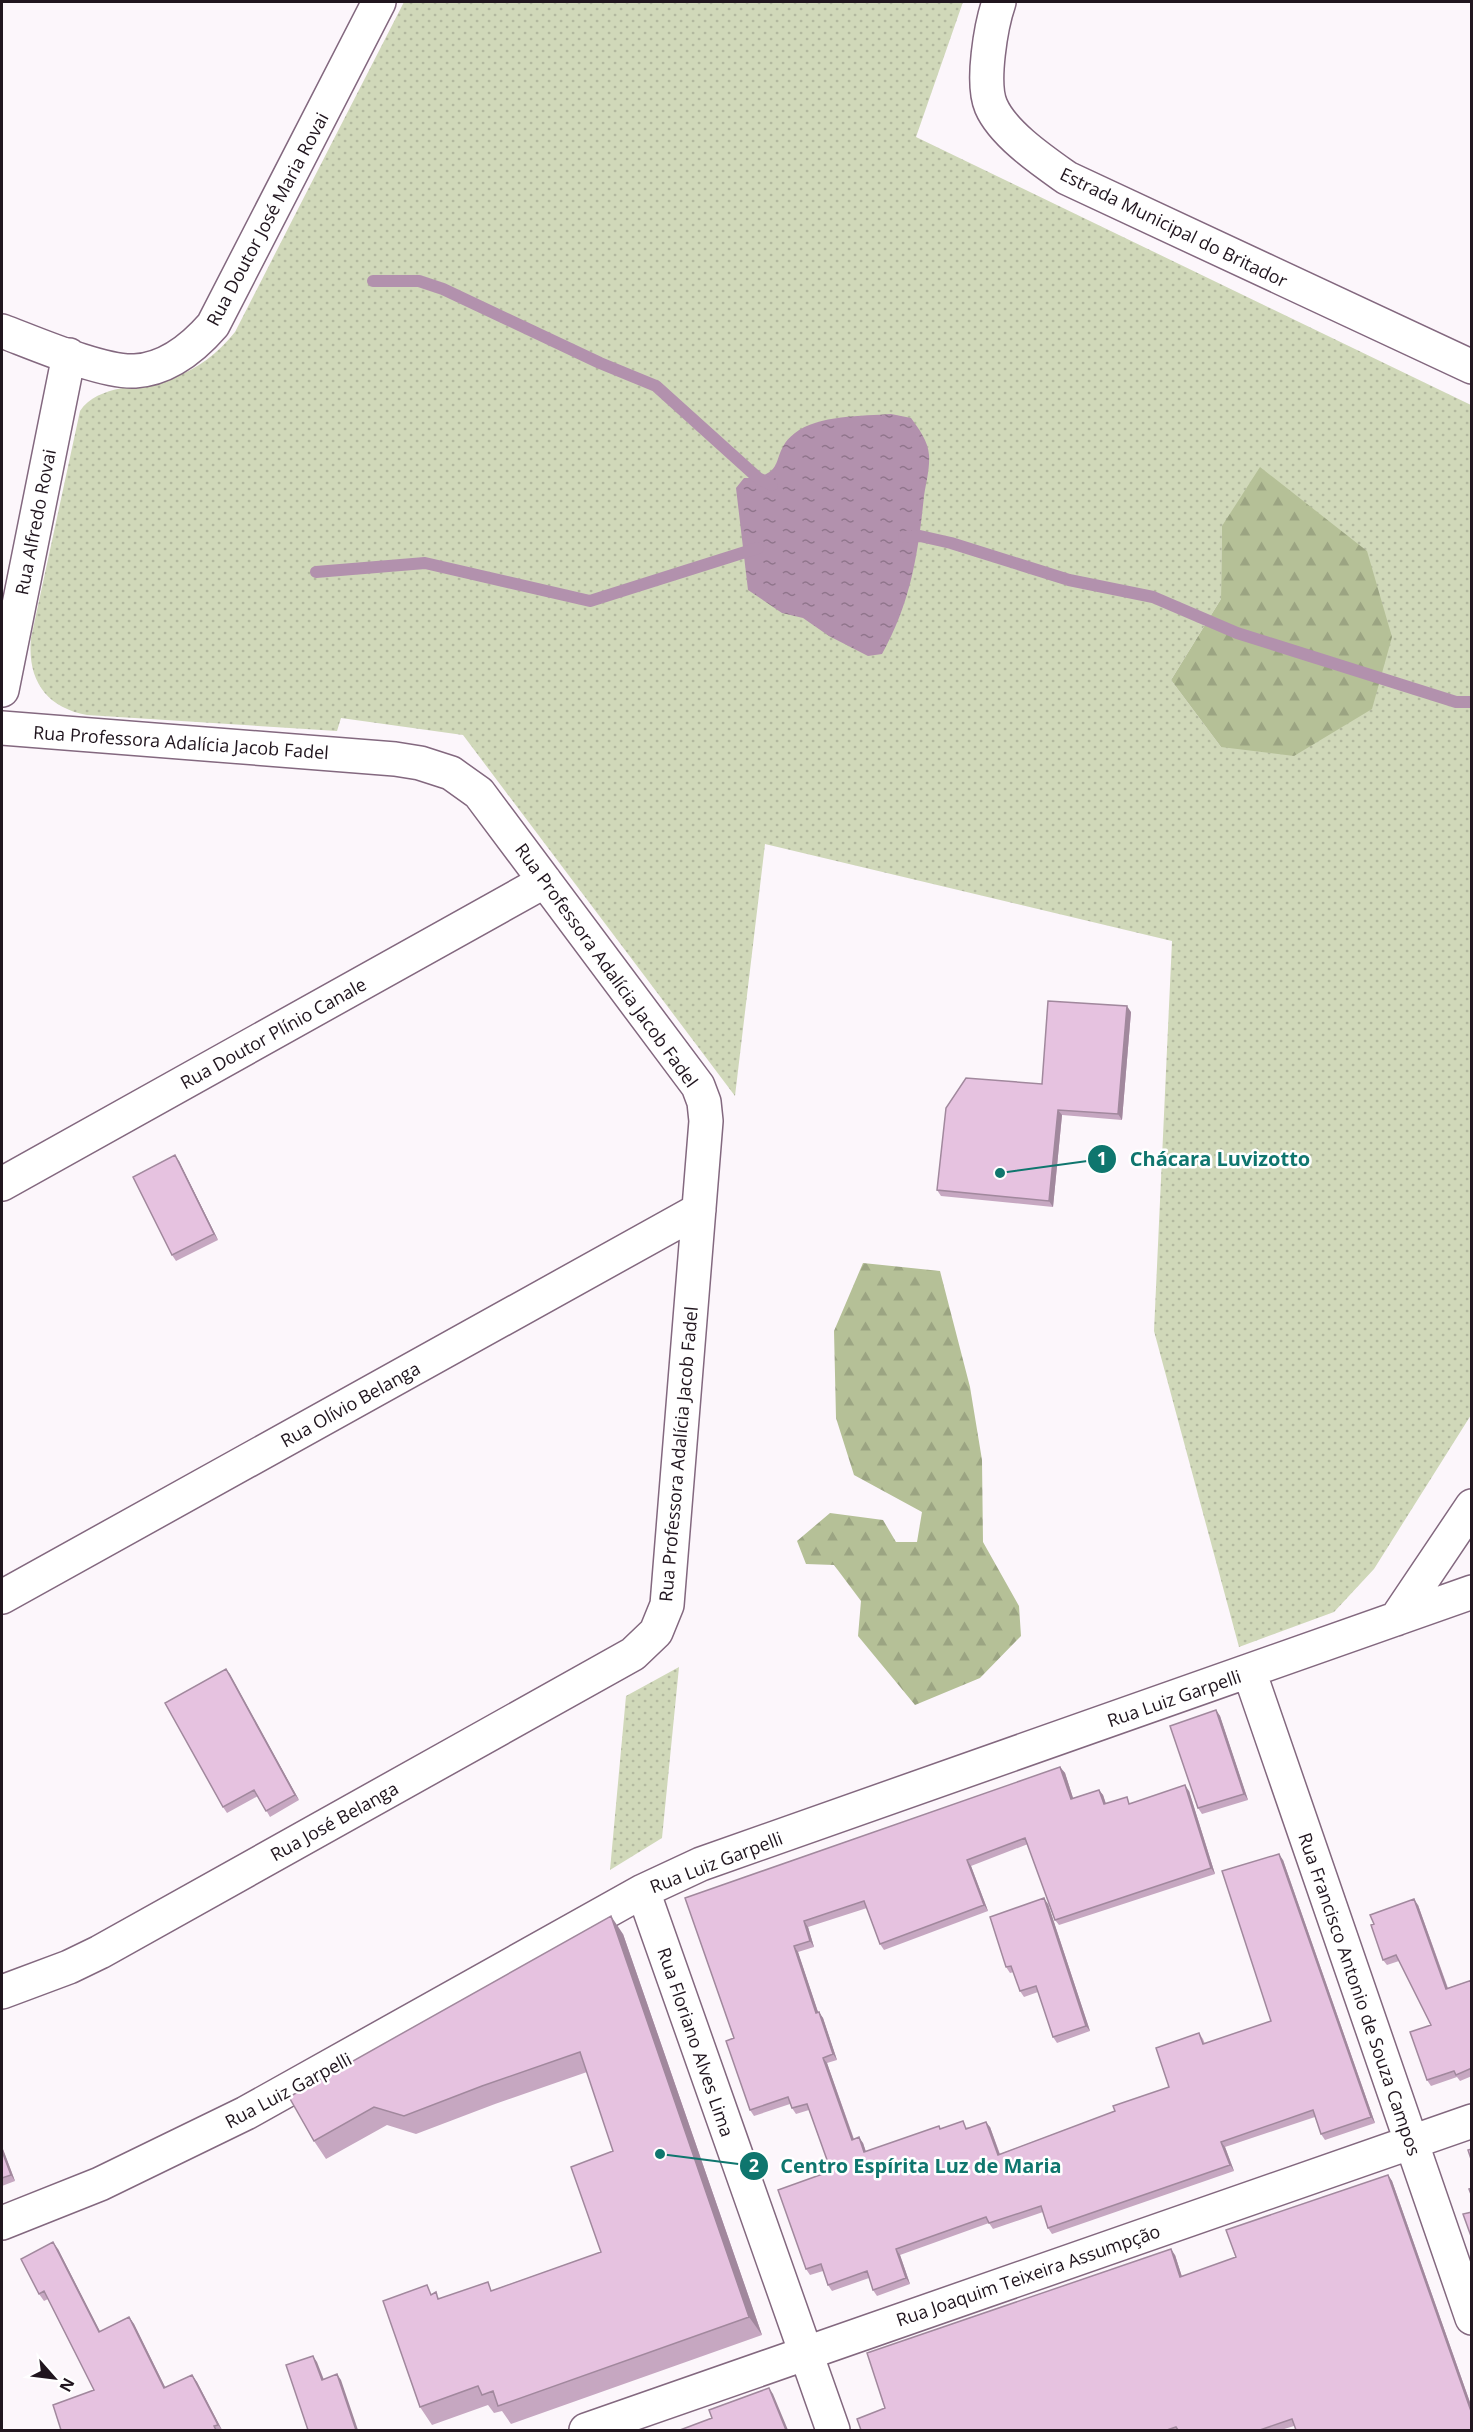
<svg xmlns="http://www.w3.org/2000/svg" width="1473" height="2432" font-family="'Open Sans',sans-serif">
  <defs>
    <pattern id="grass-dots" width="8" height="8" patternUnits="userSpaceOnUse" patternTransform="scale(1.5)"><rect width="8" height="8" fill="#d0d8b9"/><path d="M2 2h.1M6 6h.1" fill="none" stroke="#b2b89f" stroke-width="1.8" stroke-linecap="round"/></pattern>
    <pattern id="forest-firs" width="22" height="20" patternUnits="userSpaceOnUse" patternTransform="scale(1.5)"><rect width="22" height="20" fill="#b5c097"/><path d="M5 1l3.5 6h-7zM16 11l3.5 6h-7z" fill="#9ba482"/></pattern>
    <pattern id="water-ripples" width="26" height="14" patternUnits="userSpaceOnUse" patternTransform="scale(1.5)"><rect width="26" height="14" fill="#b291ad"/><path d="M2 4q2-2 4 0t4 0M15 11q2-2 4 0t4 0" fill="none" stroke="#90758c"/></pattern>
  </defs>
  <rect width="100%" height="100%" fill="#fcf6fb"/>
  <!-- grass -->
  <path fill="url(#grass-dots)" fill-rule="evenodd" d="M404 2H963L916 137 1471 405V1415L1374 1569 1334 1612 1239 1647 1154 1331 1172 941 765 844 735 1096 463 735 341 718 337 731 87 715C46 707 27 680 31 638L80 411C98 384 142 388 171 378 197 370 218 353 235 332ZM1222 526 1221 747 1171 680 1221 599Z
    M679 1667 662 1838 610 1870 626 1696Z"/>
  <!-- forest -->
  <path fill="url(#forest-firs)" d="M1260 467 1367 551 1392 637 1372 709 1294 756 1221 747 1171 680 1221 599 1222 526Z
    M863 1263 940 1271 970 1387 982 1460 983 1542 1019 1606 1021 1636 980 1678 915 1705 858 1636 861 1601 834 1565 806 1564 797 1541 830 1513 883 1520 896 1542H917L922 1512 854 1475 836 1418 834 1331Z"/>
  <!-- water -->
  <path fill="url(#water-ripples)" d="M891 414 911 418C919 429 928 441 929 455 930 468 926 483 924 496 918 554 911 602 882 654L868 656 829 636 803 618 782 613 748 590 736 488 744 478C790 477 768 453 795 433 818 415 863 416 891 414Z"/>
  <g fill="none" stroke-linecap="round" stroke-linejoin="round">
    <!-- stream -->
    <path stroke="#b291ad" stroke-width="12" d="M373 281H419L443 289 600 363 656 386 758 478 772 485
      M904 537 920 536 951 543 1069 580 1153 597 1237 633 1456 702H1472
      M316 572 425 563 590 601 758 548"/>
    <!-- minor casing -->
    <g stroke="#83687f" stroke-width="36">
      <path id="minor" d="M999 2C991 25 981 83 991 106 1003 134 1043 161 1067 178L1472 367
        M2 331C34 343 103 373 135 371 168 369 193 348 213 325L379 2
        M2 690 69 355
        M2 728 395 759 420 763 451 773 479 793 698 1086 704 1102 706 1121 667 1605 656 1632 633 1654 100 1952 69 1967 2 1992
        M2 1184 545 881
        M2 1597 699 1210
        M1396 1619 1472 1506
        M1249 1671 1472 2318
        M643 1891 833 2430
        M2 2223 100 2184 246 2113 643 1891 701 1864 1472 1592
        M586 2430 1472 2121"/>
    </g>
    <!-- minor -->
    <use href="#minor" stroke="#fff" stroke-width="33"/>
  </g>
  <!-- wall -->
  <path fill="#c6a7c1" d="M1131 1012 1122 1120 1062 1115 1053 1207 941 1196 937 1190 1042 1084Z
    M179 1161 218 1240 176 1261 172 1255Z
    M226 1669 299 1800 270 1817 258 1796 227 1813 223 1807Z
    M1216 1710 1220 1716 1248 1800 1202 1814 1198 1808Z
    M1060 1767 1065 1773 1073 1798 1099 1790 1103 1795 1106 1804 1131 1803 1189 1791 1215 1874 1059 1925 1055 1920 1028 1844 971 1866 988 1911 884 1950 880 1944 867 1908 808 1927 814 1947 798 1952 818 2012 823 2018 837 2060 827 2063 854 2139 863 2143 866 2152 939 2126 940 2128 990 2127 1000 2154 1115 2111 1169 2087 1199 2033 1203 2039 1205 2044 1271 2021 1283 1860 1375 2123 1325 2140 1321 2134 1315 2117 1225 2147 1234 2171 1052 2234 1048 2228 1043 2212 993 2229 989 2223 900 2255 910 2284 877 2296 873 2290 869 2278 832 2291 828 2285 823 2271 810 2275 806 2269 831 2171 809 2110 796 2114 792 2108 790 2104 754 2116 750 2110 734 2038 685 1898Z
    M1048 1904 1090 2031 1057 2043 1053 2037 1038 1992 1024 1997 1020 1991 1014 1972 1010 1973 1006 1967Z
    M1418 1905 1448 1988 1472 1980V2076L1460 2081 1457 2077 1431 2086 1427 2080 1431 2025 1399 1961 1387 1965 1383 1960 1374 1924Z
    M623 1934 762 2335 511 2424 502 2411 494 2413 488 2405 432 2425 420 2407 433 2293 440 2299 493 2290 601 2252 613 2151 587 2072 495 2104 416 2134 387 2125 326 2159 314 2141Z
    M2 2147 15 2181 2 2186Z
    M1388 2175 1392 2181 1472 2408V2430L1294 2426 1281 2430H861L885 2408 1175 2255 1182 2277 1236 2257Z
    M58 2249 100 2332 129 2317 134 2324 165 2387 192 2375 197 2382 222 2430H61L94 2390 48 2299 44 2301 39 2294Z"/>
  <!-- shaded-wall -->
  <path fill="#a1889d" d="M1127 1006 1131 1012 1122 1120 1118 1114Z
    M1058 1110 1062 1115 1053 1207 1049 1201Z
    M175 1155 179 1161 218 1240 214 1234Z
    M226 1669 230 1674 299 1800 295 1795Z
    M1216 1710 1220 1716 1248 1800 1244 1794Z
    M1060 1767 1065 1773 1075 1804 1071 1799Z
    M1185 1785 1189 1791 1215 1874 1211 1868Z
    M1099 1790 1103 1795 1108 1810 1104 1804Z
    M1279 1854 1283 1860 1375 2123 1371 2117Z
    M967 1860 971 1866 988 1911 984 1905Z
    M1044 1898 1048 1904 1090 2031 1086 2026Z
    M1414 1899 1418 1905 1450 1995 1446 1989Z
    M611 1916 623 1934 762 2335 749 2317Z
    M804 1921 808 1927 814 1947 810 1941Z
    M794 1946 798 1952 820 2018 816 2013Z
    M819 2012 823 2018 837 2060 833 2054Z
    M823 2058 827 2063 856 2146 852 2140Z
    M986 2122 990 2127 1002 2161 998 2155Z
    M859 2137 863 2143 868 2158 864 2152Z
    M1221 2142 1225 2147 1234 2171 1230 2165Z
    M2 2147 3 2149 15 2181 11 2175 2 2151Z
    M1388 2175 1392 2181 1472 2408V2414Z
    M53 2242 58 2249 104 2339 99 2332Z
    M896 2249 900 2255 910 2284 906 2278Z
    M1171 2249 1175 2255 1184 2283 1180 2277Z
    M129 2317 134 2324 169 2395 164 2388Z
    M313 2356 317 2362 326 2385 322 2380Z
    M337 2374 341 2380 358 2430H356Z
    M192 2375 197 2382 222 2430 218 2425Z
    M769 2388 773 2394 788 2430H786Z"/>
  <!-- building -->
  <path fill="#e6c2e0" stroke="#a1889d" stroke-width="1.5" d="M1048 1001 1127 1006 1118 1114 1058 1110 1049 1201 937 1190 946 1108 966 1078 1042 1084Z
    M175 1155 214 1234 172 1255 133 1177Z
    M226 1669 295 1795 266 1811 254 1790 223 1807 165 1703Z
    M1216 1710 1244 1794 1198 1808 1170 1726Z
    M1060 1767 1071 1799 1099 1790 1104 1804 1127 1797 1129 1804 1185 1785 1211 1868 1055 1920 1025 1838 967 1860 984 1905 880 1944 864 1901 804 1921 810 1941 794 1946 816 2013 819 2012 833 2054 823 2058 852 2140 859 2137 864 2152 939 2126 940 2129 963 2121 966 2129 986 2122 998 2155 1115 2111 1113 2106 1169 2087 1156 2048 1199 2033 1203 2044 1271 2021 1222 1871 1279 1854 1371 2117 1321 2134 1313 2110 1221 2142 1230 2165 1048 2228 1041 2206 989 2223 986 2217 896 2249 906 2278 873 2290 867 2271 828 2285 821 2264 806 2269 778 2190 831 2171 807 2104 792 2108 788 2097 750 2110 726 2041 734 2038 685 1898Z
    M1044 1898 1086 2026 1053 2037 1036 1986 1020 1991 1011 1966 1006 1967 990 1917Z
    M1414 1899 1446 1989 1472 1980V2068L1456 2075 1454 2071 1427 2080 1410 2032 1431 2025 1396 1955 1383 1960 1371 1925 1374 1924 1370 1915Z
    M611 1916 749 2317 498 2406 493 2391 482 2395 478 2386 420 2407 383 2301 427 2285 431 2295 436 2292 438 2299 488 2282 491 2291 601 2252 571 2167 613 2151 580 2052 482 2086 404 2116 374 2107 314 2141 289 2097Z
    M1472 2149V2162L1468 2150Z
    M2 2151 11 2175 2 2178Z
    M1388 2175 1472 2414V2430H1296L1292 2419 1260 2430H1178L1176 2427 1167 2430H861L857 2419 885 2408 867 2353 1171 2249 1180 2277 1236 2257 1226 2230Z
    M1472 2188V2197L1469 2189Z
    M1472 2212V2239L1463 2214Z
    M53 2242 99 2332 129 2317 164 2388 192 2375 218 2425 214 2426 216 2430H61L53 2405 94 2390 44 2291 39 2294 21 2259Z
    M313 2356 322 2380 337 2374 356 2430H308L286 2365Z
    M769 2388 786 2430H680L712 2418 709 2410Z"/>
  <g text-anchor="middle" dominant-baseline="central" stroke-width="5" stroke-linejoin="round" paint-order="stroke">
    <!-- street labels -->
    <g font-size="18" fill="#20151e" stroke="#fff">
      <text transform="translate(267 219) rotate(-62)">Rua Doutor José Maria Rovai</text>
      <text transform="translate(1174 227) rotate(26)">Estrada Municipal do Britador</text>
      <text transform="translate(35 522) rotate(-79)">Rua Alfredo Rovai</text>
      <text transform="translate(181 742) rotate(4)">Rua Professora Adalícia Jacob Fadel</text>
      <text transform="translate(607 965) rotate(54)">Rua Professora Adalícia Jacob Fadel</text>
      <text transform="translate(273 1033) rotate(-29)">Rua Doutor Plínio Canale</text>
      <text transform="translate(350 1404) rotate(-29)">Rua Olívio Belanga</text>
      <text transform="translate(678 1454) rotate(-85)">Rua Professora Adalícia Jacob Fadel</text>
      <text transform="translate(1174 1698) rotate(-19)">Rua Luiz Garpelli</text>
      <text transform="translate(334 1821) rotate(-29)">Rua José Belanga</text>
      <text transform="translate(716 1862) rotate(-21)">Rua Luiz Garpelli</text>
      <text transform="translate(1360 1994) rotate(71)">Rua Francisco Antonio de Souza Campos</text>
      <text transform="translate(696 2042) rotate(71)">Rua Floriano Alves Lima</text>
      <text transform="translate(288 2090) rotate(-28)">Rua Luiz Garpelli</text>
      <text transform="translate(1028 2275) rotate(-19)">Rua Joaquim Teixeira Assumpção</text>
    </g>
  </g>
  <!-- callouts -->
  <path fill="none" stroke="#0f766e" stroke-width="2" d="M1000 1173L1102 1159M660 2154L754 2166"/>
  <g fill="#0f766e" stroke="#fff" stroke-width="2">
    <circle cx="1000" cy="1173" r="6"/>
    <circle cx="660" cy="2154" r="6"/>
    <circle cx="1102" cy="1159" r="15"/>
    <circle cx="754" cy="2166" r="15"/>
  </g>
  <g font-size="18" text-anchor="middle" font-weight="bold" fill="#fff">
    <text x="1102" y="1165">1</text>
    <text x="754" y="2172">2</text>
  </g>
  <g font-size="20" text-anchor="middle" font-weight="bold" fill="#0f766e" stroke="#fff" stroke-width="5" stroke-linejoin="round" paint-order="stroke">
    <text x="1220" y="1166">Chácara Luvizotto</text>
    <text x="921" y="2173">Centro Espírita Luz de Maria</text>
  </g>
  <!-- border -->
  <rect width="1473" height="2432" fill="none" stroke="#20151e" stroke-width="6"/>
  <!-- north arrow -->
  <g transform="translate(54 2378) rotate(118)" stroke="#ffffff" stroke-width="4.5" paint-order="stroke">
  <path d="M0-4.5L10 22L0 15L-10 22Z" fill="#20151e"/>
  <text y="-9" font-size="16" font-weight="bold" text-anchor="middle" fill="#20151e">N</text>
  </g>
</svg>
